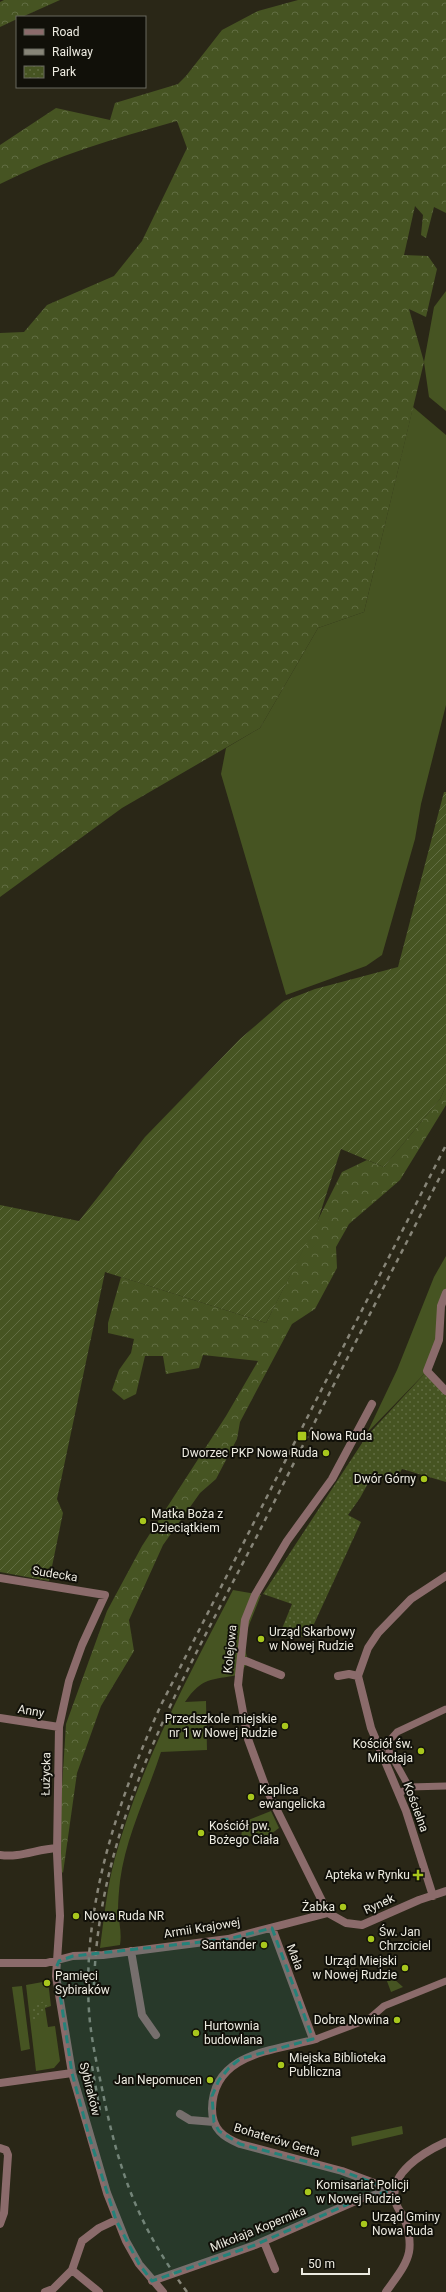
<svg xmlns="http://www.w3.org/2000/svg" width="446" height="2292" font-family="Roboto,sans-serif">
  <defs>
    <pattern id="forest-crowns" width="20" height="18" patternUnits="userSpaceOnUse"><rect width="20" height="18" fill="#465422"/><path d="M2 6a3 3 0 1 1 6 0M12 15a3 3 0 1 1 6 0" fill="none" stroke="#616d42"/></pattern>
    <pattern id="park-dots" width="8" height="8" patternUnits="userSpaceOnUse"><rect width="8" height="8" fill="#465422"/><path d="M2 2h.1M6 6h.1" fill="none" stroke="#616d42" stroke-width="1.8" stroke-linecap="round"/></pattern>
    <pattern id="garden-furrows" width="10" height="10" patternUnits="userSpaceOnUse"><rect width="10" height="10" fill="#465422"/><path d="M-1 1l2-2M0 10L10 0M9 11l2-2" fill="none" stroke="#616d42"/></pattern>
  </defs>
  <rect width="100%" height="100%" fill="#2a2717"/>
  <!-- grass -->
  <path fill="#465422" d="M446 291V411L429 397 424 362 434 307Z
    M413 407 446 435V705L421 804 415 839 382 955 366 966 286 995 221 774 226 748 260 728 318 628 364 612Z
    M446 1256V1304L441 1306 439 1340 427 1371 367 1433 397 1370 434 1277Z
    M233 1590 261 1595 243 1640 248 1662 239 1675C211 1680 202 1677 185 1702L206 1701 207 1750 161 1752C147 1795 126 1836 120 1881 119 1890 118 1901 118 1911 119 1923 122 1933 120 1945L100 1948C104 1918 107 1887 115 1858 141 1763 188 1677 233 1590Z
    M271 1811 279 1828 263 1840 257 1835 241 1838 243 1822Z
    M385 1971 403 1987 391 1992 384 1973Z
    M48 1981 51 2006 45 2008 48 2027 55 2026 60 2061 54 2068 36 2071 26 1985Z
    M22 1986 30 2049 21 2051 12 1987Z
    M402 2126 403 2134 352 2146 351 2137Z"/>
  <!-- forest -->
  <path fill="url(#forest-crowns)" d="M4 0H60L22 17H17V19L0 27V2Z
    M298 0H446V213L434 207 426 238 421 235 423 215 415 206 404 255 428 256 437 269 426 317 409 309 424 362 364 612 318 628 260 728 122 808 0 897V333L24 332 47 305 114 276 142 241 187 148 177 121C116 138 57 155 0 184V145L56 108 110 120 115 103 178 84 186 76 222 30 258 11Z
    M446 1086V1105L400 1180 349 1224 336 1247 337 1268 315 1309 292 1324 240 1422 237 1439 216 1479 200 1493 163 1545 129 1620 134 1651 101 1706 77 1773 63 1873 57 1866 66 1724 107 1611 142 1546 226 1416 258 1361 203 1355 199 1368 166 1374 163 1356H145L136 1394 124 1400 112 1390 119 1370 131 1353 134 1339 108 1333V1323L121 1277 266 1323 342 1172 367 1160 384 1167 440 1099Z"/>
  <!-- park -->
  <path fill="url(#park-dots)" d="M427 1371 446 1391V1482L402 1469 394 1483 372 1476 360 1498 348 1515 361 1522 308 1637 279 1636 292 1604 263 1594 366 1437Z
    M47 2001 48 2005 45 2007 44 2016 32 2021 31 2004Z"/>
  <!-- garden -->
  <path fill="url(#garden-furrows)" d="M444 792H446V1086L440 1099 384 1167 341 1149 317 1223 266 1323 105 1272 57 1499 63 1513 49 1581 0 1572V1205L79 1221 145 1137 240 1039 284 1001 315 989 398 967Z"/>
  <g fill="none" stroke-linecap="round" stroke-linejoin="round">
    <!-- pedestrian -->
    <path stroke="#8b6b6b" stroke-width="7" d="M409 1787 389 1751V1741L397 1732 446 1709
      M399 1794 409 1787 446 1786
      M316 2039 369 2019 384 2006 446 1981"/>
    <!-- minor -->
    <path stroke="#8b6b6b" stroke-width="8" d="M446 1293 441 1306 439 1340 427 1371 446 1391
      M0 1578 105 1595 82 1645 69 1681 59 1727 57 1853 60 1916 56 1976 72 2073 107 2193 126 2241 139 2264 163 2292
      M241 1659 281 1675
      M338 1676 349 1674 358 1676
      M0 1718 59 1727
      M0 1855C20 1858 37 1849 57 1848
      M433 1896 406 1811 371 1728 358 1676 368 1648 378 1633 411 1599 446 1576
      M328 1913 266 1788 248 1739 238 1685 239 1675 245 1620 255 1595 287 1541 332 1479 372 1404
      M272 1928 313 2039
      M131 1951 142 2015 156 2035
      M0 1963H46L73 1956 103 1955 228 1939 328 1913 346 1923 362 1925 419 1900 446 1891
      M316 2039C274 2051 213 2052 212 2109 212 2129 223 2137 240 2144L342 2171 393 2190
      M0 2083 72 2073
      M180 2114 190 2120 214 2122
      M0 2148 6 2150 8 2155 4 2213 0 2224
      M264 2242 275 2269
      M72 2270 99 2292
      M152 2281 255 2245 360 2199 392 2190
      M45 2292 53 2289 72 2270 82 2241 99 2228 116 2220"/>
    <!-- tertiary -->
    <path stroke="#8b6b6b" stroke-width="8" d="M386 2292C394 2280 406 2267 409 2252 411 2241 408 2226 403 2216 401 2212 397 2208 396 2203 386 2174 424 2152 446 2142"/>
    <!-- rail -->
    <path stroke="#878578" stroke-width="2.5" stroke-dasharray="5 5" stroke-linecap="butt" d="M94 1986C98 1820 185 1676 259 1532 321 1409 384 1287 446 1165
      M92 2066 100 2111
      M187 2292C141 2230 121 2178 105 2103 99 2073 91 2042 89 2011 82 1905 118 1800 161 1705L446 1145"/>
  </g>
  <!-- marked area -->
  <path fill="#25827a" fill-opacity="0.2" stroke="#25827a" stroke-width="3" stroke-dasharray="8 5" stroke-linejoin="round" d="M272 1928 313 2039 240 2059 229 2068 219 2080 212 2096 214 2122 219 2131 240 2144 342 2171 393 2190 360 2199 255 2245 152 2281 139 2264 116 2220 89 2136 72 2073 56 1968 59 1961 73 1956 228 1939Z"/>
  <!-- markers -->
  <g fill="#a8c71d" stroke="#111009" stroke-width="1.5">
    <rect x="297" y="1431" width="10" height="10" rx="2"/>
    <circle cx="326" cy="1453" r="4"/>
    <circle cx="424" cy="1479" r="4"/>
    <circle cx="143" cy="1521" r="4"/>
    <circle cx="261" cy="1639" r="4"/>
    <circle cx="285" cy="1726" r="4"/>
    <circle cx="421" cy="1751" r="4"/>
    <circle cx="251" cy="1797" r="4"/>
    <circle cx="201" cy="1833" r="4"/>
    <path d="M416 1869h4v4h4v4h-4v4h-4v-4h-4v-4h4z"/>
    <circle cx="343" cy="1907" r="4"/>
    <circle cx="76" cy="1916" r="4"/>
    <circle cx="371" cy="1939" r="4"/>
    <circle cx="264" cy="1945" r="4"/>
    <circle cx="405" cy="1968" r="4"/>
    <circle cx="47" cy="1983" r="4"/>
    <circle cx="397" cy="2020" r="4"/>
    <circle cx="196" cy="2033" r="4"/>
    <circle cx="281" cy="2065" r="4"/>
    <circle cx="210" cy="2080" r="4"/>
    <circle cx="308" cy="2192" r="4"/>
    <circle cx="364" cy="2224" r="4"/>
  </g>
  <g text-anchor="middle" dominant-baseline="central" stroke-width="4" stroke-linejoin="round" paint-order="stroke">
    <!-- poi labels -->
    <g font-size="12" fill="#edebe1" stroke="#111009" text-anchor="start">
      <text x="311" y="1436">Nowa Ruda</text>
      <text x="318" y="1453" text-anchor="end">Dworzec PKP Nowa Ruda</text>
      <text x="416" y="1479" text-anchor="end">Dwór Górny</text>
      <text x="151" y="1514">Matka Boża z<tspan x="151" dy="14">Dzieciątkiem</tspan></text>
      <text x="269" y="1632">Urząd Skarbowy<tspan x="269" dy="14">w Nowej Rudzie</tspan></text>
      <text x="277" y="1719" text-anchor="end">Przedszkole miejskie<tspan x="277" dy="14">nr 1 w Nowej Rudzie</tspan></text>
      <text x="413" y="1744" text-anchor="end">Kościół św.<tspan x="413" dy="14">Mikołaja</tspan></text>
      <text x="259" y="1790">Kaplica<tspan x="259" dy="14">ewangelicka</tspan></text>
      <text x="209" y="1826">Kościół pw.<tspan x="209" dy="14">Bożego Ciała</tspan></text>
      <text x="410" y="1875" text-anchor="end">Apteka w Rynku</text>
      <text x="335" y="1907" text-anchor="end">Żabka</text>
      <text x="84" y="1916">Nowa Ruda NR</text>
      <text x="379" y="1932">Św. Jan<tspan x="379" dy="14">Chrzciciel</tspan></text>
      <text x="256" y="1945" text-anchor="end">Santander</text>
      <text x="397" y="1961" text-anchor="end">Urząd Miejski<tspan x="397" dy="14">w Nowej Rudzie</tspan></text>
      <text x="55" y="1976">Pamięci<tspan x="55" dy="14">Sybiraków</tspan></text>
      <text x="389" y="2020" text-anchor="end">Dobra Nowina</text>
      <text x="204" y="2026">Hurtownia<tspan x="204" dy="14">budowlana</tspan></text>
      <text x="289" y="2058">Miejska Biblioteka<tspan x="289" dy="14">Publiczna</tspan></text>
      <text x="202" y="2080" text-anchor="end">Jan Nepomucen</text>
      <text x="316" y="2185">Komisariat Policji<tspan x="316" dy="14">w Nowej Rudzie</tspan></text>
      <text x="372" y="2217">Urząd Gminy<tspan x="372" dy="14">Nowa Ruda</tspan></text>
    </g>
    <!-- street labels -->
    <g font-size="12" fill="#edebe1" stroke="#111009">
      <text transform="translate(55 1574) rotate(9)">Sudecka</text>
      <text transform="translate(230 1649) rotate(-84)">Kolejowa</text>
      <text transform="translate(31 1711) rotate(9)">Anny</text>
      <text transform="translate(46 1774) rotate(-89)">Łużycka</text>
      <text transform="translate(416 1807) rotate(70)">Kościelna</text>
      <text transform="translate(379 1904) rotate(-24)">Rynek</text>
      <text transform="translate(202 1928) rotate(-9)">Armii Krajowej</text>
      <text transform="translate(295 1957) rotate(69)">Mała</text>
      <text transform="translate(90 2089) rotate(76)">Sybiraków</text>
      <text transform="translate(277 2140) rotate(17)">Bohaterów Getta</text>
      <text transform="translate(258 2229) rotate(-22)">Mikołaja Kopernika</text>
    </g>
  </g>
  <!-- legend -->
  <rect x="16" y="16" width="130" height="72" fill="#111009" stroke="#69685f"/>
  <rect x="24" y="29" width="20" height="6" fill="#8b6b6b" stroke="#69685f"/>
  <text x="52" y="36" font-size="12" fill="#edebe1">Road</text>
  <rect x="24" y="49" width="20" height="6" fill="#878578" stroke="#69685f"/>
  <text x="52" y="56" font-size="12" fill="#edebe1">Railway</text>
  <rect x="24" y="66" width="20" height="12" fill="url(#park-dots)" stroke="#69685f"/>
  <text x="52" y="76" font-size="12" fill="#edebe1">Park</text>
  <!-- scale -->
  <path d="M302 2268v6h67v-6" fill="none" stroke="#edebe1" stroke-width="2"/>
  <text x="308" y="2268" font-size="12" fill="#edebe1" stroke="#111009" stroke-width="3" paint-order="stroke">50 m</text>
</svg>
